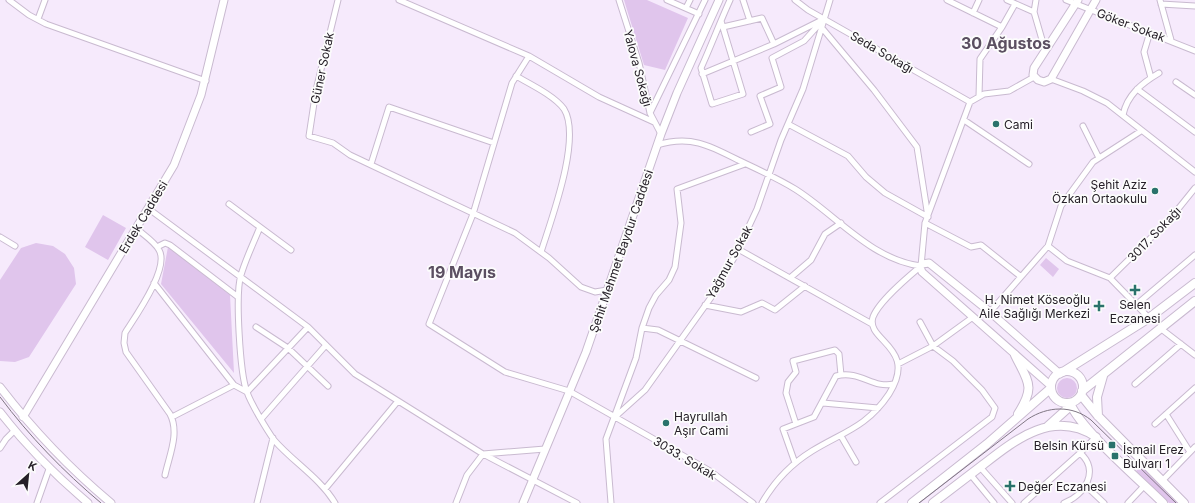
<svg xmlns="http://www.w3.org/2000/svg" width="1195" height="503" font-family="Inter,sans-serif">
  <rect width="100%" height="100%" fill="#f6eafc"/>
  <!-- green -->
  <path fill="#e0c5ec" d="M624 0H647L688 18 665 70 644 65Z
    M103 215 126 228 108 260 85 247Z
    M36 243 53 246 65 254 74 268 76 284 29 357 15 362 0 361V280L21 248Z
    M168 247 230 295 234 373 161 284Z
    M1046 258 1059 269 1053 277 1040 265Z
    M1057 388a10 10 0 1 1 20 0a10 10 0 1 1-20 0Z
    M1141 466 1179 503H1169L1136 471Z"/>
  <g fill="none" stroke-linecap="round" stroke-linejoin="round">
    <!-- street casing -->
    <g stroke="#c9bad0" stroke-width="7">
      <path id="street" d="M9 0 29 15 46 24 206 81
        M338 0 316 90 309 136 333 143 350 155 515 233 549 258 581 287 595 292 607 290
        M399 0 529 56 599 97 654 122
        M619 0 639 63 650 113 661 134
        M667 0 699 14
        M743 0 750 21
        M795 0 808 10 970 102
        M947 0 1002 27 1015 4
        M1007 0 1034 12
        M1036 0 1034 12 1045 50
        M1066 0 1195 51
        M1160 0 1171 40
        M1161 4 1195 6
        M686 8 690 0
        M973 13 979 0
        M38 19 45 0
        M721 21 743 94 712 104 701 68C711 46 720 22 730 0
        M723 27 762 18 774 44
        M822 28 874 90 917 147 928 217
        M1150 32 1144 52 1151 78
        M529 56 512 83 473 214 429 324 505 372 569 391 615 417 710 471 753 503
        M702 74 774 44 820 21
        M516 76C530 84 555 96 564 109 582 138 551 220 541 252
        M1051 79 1083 91 1107 103 1195 172
        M1176 82 1195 95
        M1137 89 1195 132
        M979 96 980 59 1002 27
        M650 113 705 0
        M1123 115C1127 95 1142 83 1159 73
        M964 120 1029 164
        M788 124 848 156 866 177 885 193 928 217
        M1083 126 1099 158
        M751 132 770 124 760 96 781 87 772 58 804 41 824 19
        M657 145C690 135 709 145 738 160 757 169 777 178 795 189 835 214 871 260 921 266
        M371 164 389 107 494 143
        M229 204 291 250
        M149 209 308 327 355 374 483 454 577 503
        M925 223 971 247 981 245 1020 276
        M260 227C254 242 246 258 241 275 235 293 240 374 247 392 251 404 267 430 274 440 293 462 320 478 335 503
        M137 229C144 235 155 242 159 250 170 268 135 317 125 333L124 343 126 352 170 414C180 433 169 456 165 475
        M0 237 15 246
        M1048 246 1067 261 1110 278 1149 318
        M157 247 165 243 170 245 238 297
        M738 249 872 324
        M790 278 811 260 825 234 841 223
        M1110 278 1170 219 1195 188
        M154 283 234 385 247 392 308 327
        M705 305 741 312 762 303 775 310 805 286
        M1136 305 1195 255
        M990 312 1048 246 1061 206 1093 162 1141 131
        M256 327 288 348 328 386
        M642 328 658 330 756 378
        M1160 328 1195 355
        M898 364 933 346 973 317
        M1135 384 1181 344
        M823 403 878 408
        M1166 414 1190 452
        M172 417 234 385
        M615 417 645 390 712 296 735 256 757 209 781 140 803 89 830 0
        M262 418 326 345
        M796 424 786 393 788 382 796 372 793 361 835 350 839 354 841 375
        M1155 424 1195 388
        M841 436 856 462
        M0 448 6 439 14 431
        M795 463 783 429 814 417 836 376C861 370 872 389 894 384
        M980 467 1012 503
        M970 474 994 503
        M1162 481 1195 447
        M1086 486 1104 503
        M325 489 398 401
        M37 503 49 469
        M257 503 273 438
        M456 503 467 475 483 454 545 449
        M611 503 606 439 636 358 642 328 649 308 656 295 669 280 675 267 681 223 677 189 745 164
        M762 503C774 482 791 464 812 451 843 432 867 427 889 394 919 347 865 341 873 317 879 301 908 277 921 266L925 223 970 102 984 94 1009 91 1034 77
        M880 503 992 417 995 408 982 390 953 361 933 346 920 322
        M1024 503 1080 453 1096 437
        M1064 503C1085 495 1100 470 1080 453
        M1128 503 1145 485"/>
    </g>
    <!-- secondary casing -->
    <g stroke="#c9bad0" stroke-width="9">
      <path id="secondary" d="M1078 0 1034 68 1033 75 1038 80 1044 82 1051 79 1096 0
        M1051 386 922 272 920 267 922 264 929 263 990 312 1060 374
        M0 387C33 430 69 468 111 503
        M0 412C26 446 55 475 88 503
        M23 417 174 165 201 95 224 0
        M523 503 586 352 661 134 677 93 719 0"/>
    </g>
    <!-- primary casing -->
    <g stroke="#c9bad0" stroke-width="10">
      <path id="primary" d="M1015 355C1028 382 1036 386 1018 414
        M1051 387a16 16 0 1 1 32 0a16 16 0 1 1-32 0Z
        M1063 372 1149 318 1195 283
        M1082 391 1195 301
        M1081 395 1098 416 1184 503
        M1070 403C1080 429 1141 481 1163 503
        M1098 416 1097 397 1103 376
        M1047 427 1067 409 1069 403
        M912 503 987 444 1051 388
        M933 503C950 490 967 477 984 464 1016 439 1054 409 1096 437"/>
    </g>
    <!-- street -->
    <use href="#street" stroke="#fff" stroke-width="5"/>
    <!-- secondary -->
    <use href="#secondary" stroke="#fff" stroke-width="7"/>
    <!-- primary -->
    <use href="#primary" stroke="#fff" stroke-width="8"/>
    <!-- tram -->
    <path stroke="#807784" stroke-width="1" d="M0 397C30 437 63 471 101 503
      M919 503 1028 419C1048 406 1072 405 1091 420L1176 503"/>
  </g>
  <!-- markers -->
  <g fill="#29726b" stroke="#fcfcfc" stroke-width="1.5">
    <circle cx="996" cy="124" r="4"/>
    <circle cx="1155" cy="191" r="4"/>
    <path d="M1133 284h4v4h4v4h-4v4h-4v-4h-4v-4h4z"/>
    <path d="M1097 300h4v4h4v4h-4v4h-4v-4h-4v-4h4z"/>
    <circle cx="666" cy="423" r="4"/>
    <rect x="1108" y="441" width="8" height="8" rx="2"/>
    <rect x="1111" y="452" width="8" height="8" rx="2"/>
    <path d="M1008 480h4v4h4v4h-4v4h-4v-4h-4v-4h4z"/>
  </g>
  <g text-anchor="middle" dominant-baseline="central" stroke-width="3.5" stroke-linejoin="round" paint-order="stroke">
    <!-- street labels -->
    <g font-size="12" fill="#262028" stroke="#fcfcfc">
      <text transform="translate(1131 25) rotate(21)">Göker Sokak</text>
      <text transform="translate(882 52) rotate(30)">Seda Sokağı</text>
      <text transform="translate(322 68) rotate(-78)">Güner Sokak</text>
      <text transform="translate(638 68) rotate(75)">Yalova Sokağı</text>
      <text transform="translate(143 217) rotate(-59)">Erdek Caddesi</text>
      <text transform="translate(1154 234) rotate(-46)">3017. Sokağı</text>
      <text transform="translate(621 251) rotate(-71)">Şehit Mehmet Baydur Caddesi</text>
      <text transform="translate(729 262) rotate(-61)">Yağmur Sokak</text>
      <text transform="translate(685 458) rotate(31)">3033. Sokak</text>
    </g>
    <!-- poi labels -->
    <g font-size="12" fill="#262028" stroke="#fcfcfc" text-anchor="start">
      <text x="1004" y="124">Cami</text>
      <text x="1147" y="184" text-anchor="end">Şehit Aziz<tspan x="1147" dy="14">Özkan Ortaokulu</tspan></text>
      <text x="1090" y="299" text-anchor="end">H. Nimet Köseoğlu<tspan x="1090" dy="14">Aile Sağlığı Merkezi</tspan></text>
      <text x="1135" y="304" text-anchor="middle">Selen<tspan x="1135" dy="14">Eczanesi</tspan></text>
      <text x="674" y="416">Hayrullah<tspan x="674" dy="14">Aşır Cami</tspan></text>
      <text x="1104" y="445" text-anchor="end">Belsin Kürsü</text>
      <text x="1123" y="449">İsmail Erez<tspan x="1123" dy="14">Bulvarı 1</tspan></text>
      <text x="1018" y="486">Değer Eczanesi</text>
    </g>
    <!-- district labels -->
    <g font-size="16" font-weight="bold" fill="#5b4f61" stroke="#fcfcfc">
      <text x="1006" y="43">30 Ağustos</text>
      <text x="462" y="272">19 Mayıs</text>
    </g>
  </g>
  <!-- north arrow -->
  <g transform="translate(28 475) rotate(27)" stroke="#fcfcfc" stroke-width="3" paint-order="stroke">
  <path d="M0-3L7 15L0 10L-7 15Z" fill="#262028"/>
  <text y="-6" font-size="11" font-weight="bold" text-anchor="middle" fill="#262028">K</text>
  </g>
</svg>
